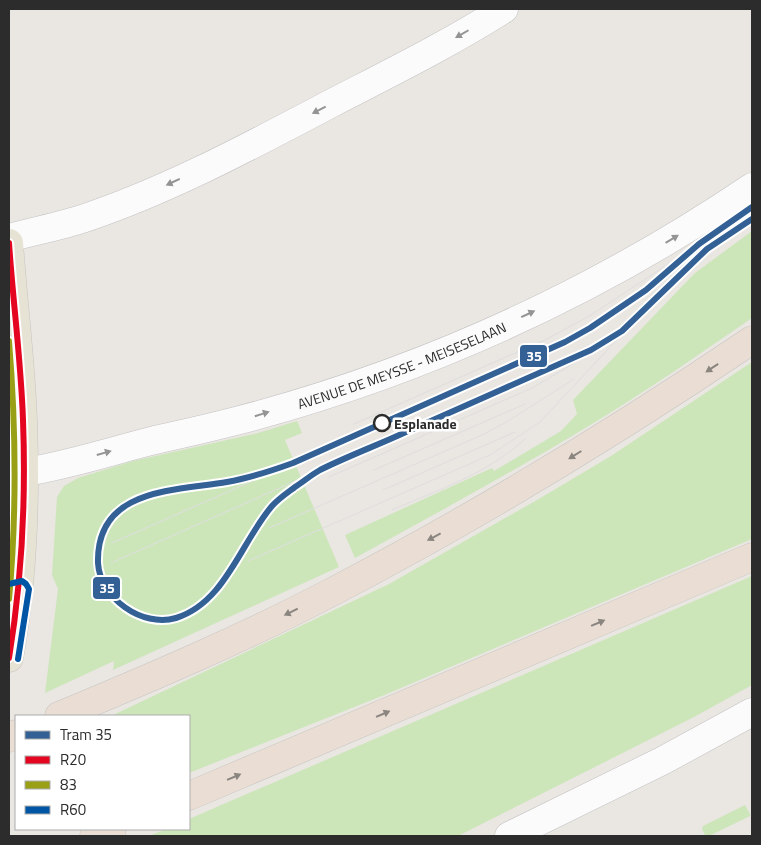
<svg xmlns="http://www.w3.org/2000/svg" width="761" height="845" font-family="'Titillium Web',sans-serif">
  <rect width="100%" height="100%" fill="#eae6e2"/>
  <!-- green -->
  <path fill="#cce6ba" d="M752 231V318C698 355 644 393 587 427 511 473 433 515 355 558L345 535 492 468 494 471 561 431 577 414 573 400 695 273Z
    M752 362V539L382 696 189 773V716H111L389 584 537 500 611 456Z
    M297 421 302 433 285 440 339 567 113 670 114 661 45 693 58 589 52 575 57 497 64 486 78 478 133 461 258 433Z
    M752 576V685L694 717 458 836H149L166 829H189V819Z
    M745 805 750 814V816L709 836 705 835 702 829 703 826Z"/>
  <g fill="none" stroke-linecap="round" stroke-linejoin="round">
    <!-- minor casing -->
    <g stroke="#c4c3c3" stroke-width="29">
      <g id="minor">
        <path d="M9 238C34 231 61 226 85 218 171 189 252 145 332 103 390 73 449 44 504 9"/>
        <path id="s1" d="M25 472C69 465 111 451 155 440 182 434 209 428 236 421 420 373 595 293 752 187"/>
        <path d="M509 836 662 761 752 712"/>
      </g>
    </g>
    <!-- major casing -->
    <g stroke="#c6c4c2" stroke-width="29">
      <path id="major" d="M9 243C13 302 21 362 23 421 26 500 23 580 9 658"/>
    </g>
    <!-- highway casing -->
    <g stroke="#c6c4c2" stroke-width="29">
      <path id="highway" d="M59 716C150 678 242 639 330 593 476 517 616 432 752 340
        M9 738 16 734
        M189 796 752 557
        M94 836 112 829"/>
    </g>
    <!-- minor -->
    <use href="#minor" stroke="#fcfbfb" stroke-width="28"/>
    <!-- major -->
    <use href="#major" stroke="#e7e3d4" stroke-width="28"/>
    <!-- highway -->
    <use href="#highway" stroke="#eaded4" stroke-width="28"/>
    <!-- tram -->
    <path stroke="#dededf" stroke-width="1" d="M617 306 646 290 707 249
      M354 424 547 339 591 315 729 224
      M374 470 525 404
      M329 477 532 388 566 368 614 337
      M383 490 515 432
      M392 510C438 490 487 474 525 439
      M269 528 482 435 508 421 574 379
      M112 543 293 463
      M248 561 490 455 540 422 640 315
      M111 563 318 471"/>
    <!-- bus-1 casing -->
    <g stroke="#fff" stroke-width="10">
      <path id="bus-1" d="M9 243C13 302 21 361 23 420 26 500 22 579 9 658"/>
    </g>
    <!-- bus-2 casing -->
    <g stroke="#fff" stroke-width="10">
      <path id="bus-2" d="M9 341C16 427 17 513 9 599"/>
    </g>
    <!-- bus-3 casing -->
    <g stroke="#fff" stroke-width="10">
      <path id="bus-3" d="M9 584 22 581 26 584 29 589 18 659"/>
    </g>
    <!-- bus-1 -->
    <use href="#bus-1" stroke="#e40521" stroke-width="6"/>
    <!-- bus-2 -->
    <use href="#bus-2" stroke="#99a016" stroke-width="6"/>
    <!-- bus-3 -->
    <use href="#bus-3" stroke="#0056a4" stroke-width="6"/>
    <!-- tram-1 casing -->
    <g stroke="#fff" stroke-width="10">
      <path id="tram-1" d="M752 207 699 244 646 290 590 328 565 342 293 463C271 471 250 478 227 482 174 491 96 488 98 563 100 598 142 628 176 618 225 603 241 542 272 506 278 499 287 493 295 487 303 482 311 475 320 470 348 456 378 445 406 432 468 405 529 377 591 350L622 331 707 249 752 219"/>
    </g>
    <!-- tram-1 -->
    <use href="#tram-1" stroke="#336195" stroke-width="6"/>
  </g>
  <!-- one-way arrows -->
  <defs><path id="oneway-solid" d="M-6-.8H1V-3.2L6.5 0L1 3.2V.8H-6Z" transform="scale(1.25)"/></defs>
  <g fill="#949494">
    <use href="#oneway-solid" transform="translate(462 34) rotate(150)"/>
    <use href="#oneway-solid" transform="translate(319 110) rotate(153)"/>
    <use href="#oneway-solid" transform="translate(173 182) rotate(155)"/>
    <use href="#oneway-solid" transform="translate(672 239) rotate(-31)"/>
    <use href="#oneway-solid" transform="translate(528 314) rotate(-25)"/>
    <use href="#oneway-solid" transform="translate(262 414) rotate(-17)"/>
    <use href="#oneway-solid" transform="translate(104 453) rotate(-16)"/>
  </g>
  <g fill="#8b8580">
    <use href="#oneway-solid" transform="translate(712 368) rotate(146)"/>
    <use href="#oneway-solid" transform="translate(575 455) rotate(148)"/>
    <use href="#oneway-solid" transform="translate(434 537) rotate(152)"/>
    <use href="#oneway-solid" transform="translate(291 612) rotate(154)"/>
    <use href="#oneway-solid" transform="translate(598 623) rotate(-23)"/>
    <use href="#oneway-solid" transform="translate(383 714) rotate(-23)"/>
    <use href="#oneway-solid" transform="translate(234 777) rotate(-23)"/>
  </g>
  <!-- markers -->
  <circle fill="#fff" stroke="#2c2c2c" stroke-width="2.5" cx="382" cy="423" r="8"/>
  <g text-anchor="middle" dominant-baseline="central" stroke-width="5" stroke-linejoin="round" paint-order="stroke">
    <!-- street labels -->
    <g font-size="14" fill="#2c2c2c" stroke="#fff">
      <text stroke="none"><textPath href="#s1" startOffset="392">AVENUE DE MEYSSE - MEISESELAAN</textPath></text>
    </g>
    <!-- stop labels -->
    <g font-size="14" font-weight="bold" fill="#2c2c2c" stroke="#fff" text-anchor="start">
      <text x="394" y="423">Esplanade</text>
    </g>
  </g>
  <g stroke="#fff" stroke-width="2">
    <rect x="519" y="344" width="29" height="24" rx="5" fill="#336195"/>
    <rect x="92" y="576" width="29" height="24" rx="5" fill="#336195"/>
  </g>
  <g font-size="14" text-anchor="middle" font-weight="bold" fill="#fff">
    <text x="534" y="361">35</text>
    <text x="107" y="593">35</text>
  </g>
  <!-- border -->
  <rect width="761" height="845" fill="none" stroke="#2c2c2c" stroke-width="20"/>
  <!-- legend -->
  <rect x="15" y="715" width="175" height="115" fill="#ffffff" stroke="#ababab"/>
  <rect x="25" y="731" width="25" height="8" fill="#336195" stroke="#ababab"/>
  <text x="60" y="740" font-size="15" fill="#2c2c2c">Tram 35</text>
  <rect x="25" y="756" width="25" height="8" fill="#e40521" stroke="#ababab"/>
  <text x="60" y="765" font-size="15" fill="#2c2c2c">R20</text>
  <rect x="25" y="781" width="25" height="8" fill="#99a016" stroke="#ababab"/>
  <text x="60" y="790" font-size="15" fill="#2c2c2c">83</text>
  <rect x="25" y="806" width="25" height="8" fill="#0056a4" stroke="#ababab"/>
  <text x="60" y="815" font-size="15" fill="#2c2c2c">R60</text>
</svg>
